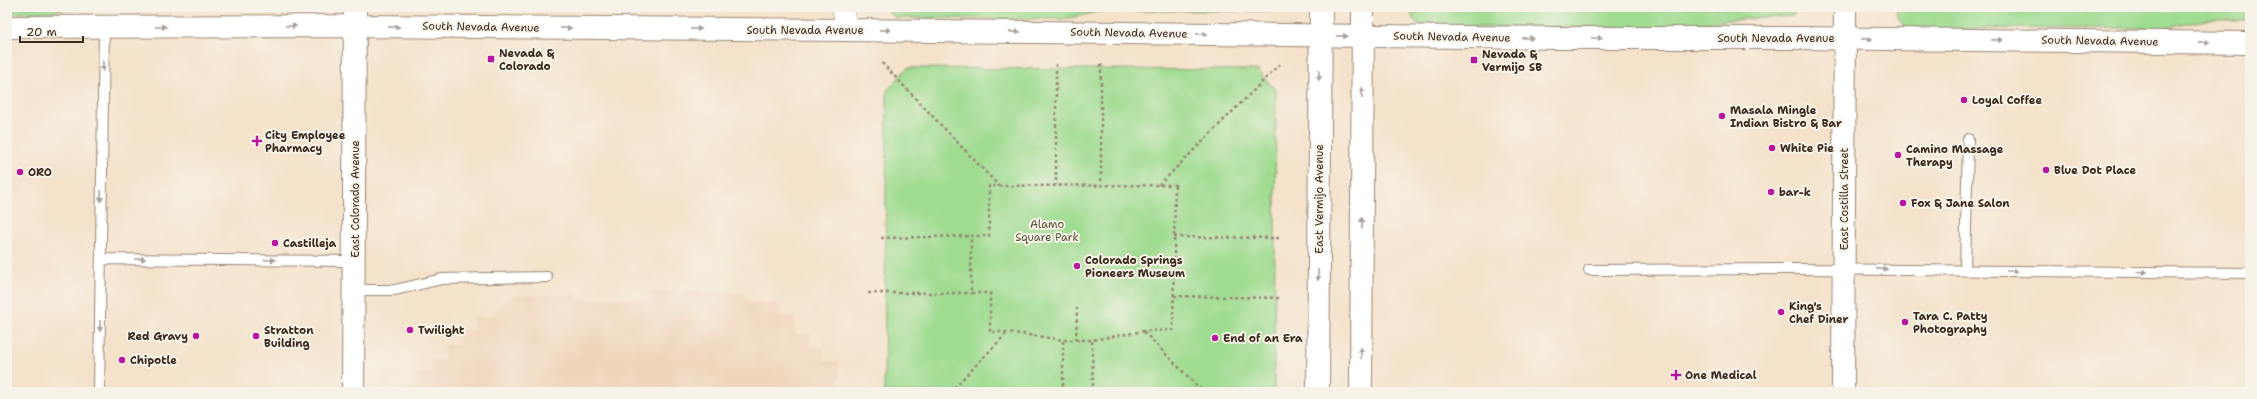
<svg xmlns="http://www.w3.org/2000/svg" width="2257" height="399" font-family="'Shantell Sans',sans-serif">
  <rect width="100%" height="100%" fill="#f7f3e8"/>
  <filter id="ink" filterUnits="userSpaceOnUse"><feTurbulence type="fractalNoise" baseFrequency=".025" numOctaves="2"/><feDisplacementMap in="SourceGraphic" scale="8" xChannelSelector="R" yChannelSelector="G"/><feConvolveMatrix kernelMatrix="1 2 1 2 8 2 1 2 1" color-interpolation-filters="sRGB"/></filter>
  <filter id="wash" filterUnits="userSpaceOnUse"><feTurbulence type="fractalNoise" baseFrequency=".012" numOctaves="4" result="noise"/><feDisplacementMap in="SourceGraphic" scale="16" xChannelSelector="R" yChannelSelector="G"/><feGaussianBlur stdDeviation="0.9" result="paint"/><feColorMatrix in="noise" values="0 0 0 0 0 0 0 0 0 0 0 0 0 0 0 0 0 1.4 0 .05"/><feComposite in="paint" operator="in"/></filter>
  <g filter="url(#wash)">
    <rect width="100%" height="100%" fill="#f4e2ca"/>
    <!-- built -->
    <path fill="#f0d5bc" d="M647 292H739L751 302 780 303 781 317H795V334H810V347H823L824 361H839V392H401V389H416V374H430L431 360H444V345H459V330H474V317H491L513 295H576V299H647Z"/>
    <!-- green -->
    <path fill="#9fdc90" stroke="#6d8357" d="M7 7H75C53 13 30 13 7 13Z
      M887 7H1273V8L1270 11H1102L1064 19 896 18 890 14Z
      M1410 7H1798V8L1793 16 1729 20 1671 28 1422 27 1414 20 1409 9Z
      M1897 7H2250V20H2206L2165 28 1908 29C1901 23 1896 17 1897 7Z
      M907 68 1258 70 1276 91 1274 392H884L887 91Z"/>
  </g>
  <g filter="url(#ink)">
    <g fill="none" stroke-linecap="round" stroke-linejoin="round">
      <!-- service casing -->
      <g stroke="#988674" stroke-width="12">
        <path id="service" d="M101 259 354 261
          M1589 270 1798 269 2250 273
          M1965 270 1968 139
          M354 290H395L442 279 547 277
          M99 392 104 27"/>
      </g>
      <!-- minor casing -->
      <g stroke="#988674" stroke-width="22">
        <path id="minor" d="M843 7 846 30"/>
      </g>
      <!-- tertiary casing -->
      <g stroke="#988674" stroke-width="24">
        <path id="tertiary" d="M1318 392 1321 7
          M1361 392 1363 7
          M1843 392 1845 7"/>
      </g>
      <!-- primary casing -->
      <g stroke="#988674" stroke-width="24">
        <path id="primary" d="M7 27 355 26 846 30 1558 38H1799L2250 43
          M353 392 355 7"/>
      </g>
      <!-- path -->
      <path stroke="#988674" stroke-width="2.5" stroke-dasharray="3 3" stroke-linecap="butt" d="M882 63 999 186
        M1056 64V185
        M1101 64V185
        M1159 185 1281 63
        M1175 185 1173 330 1144 331 1092 340H1063L1008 332H990V293H971V236H989V186Z
        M1174 237 1281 238
        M881 238 971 236
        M868 293H971
        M1174 296 1280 298
        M1144 332 1203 392
        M1076 340 1077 308
        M1092 341 1093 392
        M950 392 1008 332
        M1063 392V340"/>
      <!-- service -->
      <use href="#service" stroke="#fff" stroke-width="10"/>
      <!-- minor -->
      <use href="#minor" stroke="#fff" stroke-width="21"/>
      <!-- tertiary -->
      <use href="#tertiary" stroke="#fff" stroke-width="22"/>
      <!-- primary -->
      <use href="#primary" stroke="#fff" stroke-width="22"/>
    </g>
    <!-- one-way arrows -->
    <defs><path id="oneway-solid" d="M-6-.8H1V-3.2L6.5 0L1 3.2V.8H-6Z"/></defs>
    <g fill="#a79f9a">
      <use href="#oneway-solid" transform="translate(291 26)"/>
      <use href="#oneway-solid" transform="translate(161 27)"/>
      <use href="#oneway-solid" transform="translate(394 27) rotate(1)"/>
      <use href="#oneway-solid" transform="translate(566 28) rotate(1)"/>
      <use href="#oneway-solid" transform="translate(696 29) rotate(1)"/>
      <use href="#oneway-solid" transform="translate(885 30) rotate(1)"/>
      <use href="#oneway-solid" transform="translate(1015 32) rotate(1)"/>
      <use href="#oneway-solid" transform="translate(1202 34) rotate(1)"/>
      <use href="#oneway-solid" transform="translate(1342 36) rotate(1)"/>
      <use href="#oneway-solid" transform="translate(1528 38) rotate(1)"/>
      <use href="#oneway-solid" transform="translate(1597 38)"/>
      <use href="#oneway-solid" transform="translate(1867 39) rotate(1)"/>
      <use href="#oneway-solid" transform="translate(1997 40) rotate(1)"/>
      <use href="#oneway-solid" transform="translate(2204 42) rotate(1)"/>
      <use href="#oneway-solid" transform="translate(103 66) rotate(90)"/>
      <use href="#oneway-solid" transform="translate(1319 75) rotate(90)"/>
      <use href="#oneway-solid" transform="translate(1362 93) rotate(-90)"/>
      <use href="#oneway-solid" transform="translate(101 196) rotate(91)"/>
      <use href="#oneway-solid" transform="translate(1362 223) rotate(-90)"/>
      <use href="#oneway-solid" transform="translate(140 259)"/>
      <use href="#oneway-solid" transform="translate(270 260)"/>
      <use href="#oneway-solid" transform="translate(1882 269) rotate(1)"/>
      <use href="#oneway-solid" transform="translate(2012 271)"/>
      <use href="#oneway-solid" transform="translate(2142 272) rotate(1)"/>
      <use href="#oneway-solid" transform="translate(1318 275) rotate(90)"/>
      <use href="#oneway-solid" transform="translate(100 326) rotate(91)"/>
      <use href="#oneway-solid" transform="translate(1361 353) rotate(-90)"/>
    </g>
  </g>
  <!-- markers -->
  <g fill="#b5179e" stroke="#f7f3e8" stroke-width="1.5">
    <rect x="487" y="55" width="8" height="8" rx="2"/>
    <rect x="1470" y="56" width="8" height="8" rx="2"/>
    <circle cx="1964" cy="100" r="4"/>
    <circle cx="1722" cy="116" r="4"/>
    <path d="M255 135h4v4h4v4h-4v4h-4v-4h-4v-4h4z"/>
    <circle cx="1772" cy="148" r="4"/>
    <circle cx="1898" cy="155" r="4"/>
    <circle cx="2046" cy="170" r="4"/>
    <circle cx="20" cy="172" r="4"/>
    <circle cx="1771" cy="192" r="4"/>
    <circle cx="1903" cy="203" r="4"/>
    <circle cx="275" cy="243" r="4"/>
    <circle cx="1077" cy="266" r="4"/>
    <circle cx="1781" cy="312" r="4"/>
    <circle cx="1905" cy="322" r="4"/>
    <circle cx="410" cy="330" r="4"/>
    <circle cx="196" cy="336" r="4"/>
    <circle cx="256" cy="336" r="4"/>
    <circle cx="1215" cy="338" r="4"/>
    <circle cx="122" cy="360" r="4"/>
    <path d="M1674 369h4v4h4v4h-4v4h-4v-4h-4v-4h4z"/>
  </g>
  <g text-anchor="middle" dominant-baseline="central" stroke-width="4" stroke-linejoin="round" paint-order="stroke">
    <!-- street labels -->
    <g font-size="11" fill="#3b2a1e" stroke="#f7f3e8">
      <text transform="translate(481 27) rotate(1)">South Nevada Avenue</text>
      <text x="805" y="30">South Nevada Avenue</text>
      <text transform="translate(1129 33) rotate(1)">South Nevada Avenue</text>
      <text transform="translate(1452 37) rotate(1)">South Nevada Avenue</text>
      <text x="1776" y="38">South Nevada Avenue</text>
      <text transform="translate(2100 41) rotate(1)">South Nevada Avenue</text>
      <text transform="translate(355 199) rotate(-90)">East Colorado Avenue</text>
      <text transform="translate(1319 199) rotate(-90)">East Vermijo Avenue</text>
      <text transform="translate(1844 199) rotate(-90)">East Costilla Street</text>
    </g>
    <!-- poi labels -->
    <g font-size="11" font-weight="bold" fill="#3b2a1e" stroke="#f7f3e8" text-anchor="start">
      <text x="499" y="53">Nevada &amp;<tspan x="499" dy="13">Colorado</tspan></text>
      <text x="1482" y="54">Nevada &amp;<tspan x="1482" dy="13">Vermijo SB</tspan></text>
      <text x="1972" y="100">Loyal Coffee</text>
      <text x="1730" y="110">Masala Mingle<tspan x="1730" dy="13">Indian Bistro &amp; Bar</tspan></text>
      <text x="265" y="135">City Employee<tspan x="265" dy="13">Pharmacy</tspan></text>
      <text x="1780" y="148">White Pie</text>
      <text x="1906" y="149">Camino Massage<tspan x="1906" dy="13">Therapy</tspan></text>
      <text x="2054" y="170">Blue Dot Place</text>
      <text x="28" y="172">ORO</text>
      <text x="1779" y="192">bar-k</text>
      <text x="1911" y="203">Fox &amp; Jane Salon</text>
      <text x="283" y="243">Castilleja</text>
      <text x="1085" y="260">Colorado Springs<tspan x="1085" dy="13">Pioneers Museum</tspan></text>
      <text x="1789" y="306">King's<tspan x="1789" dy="13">Chef Diner</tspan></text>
      <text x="1913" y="316">Tara C. Patty<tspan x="1913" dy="13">Photography</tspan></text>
      <text x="264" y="330">Stratton<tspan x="264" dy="13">Building</tspan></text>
      <text x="418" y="330">Twilight</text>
      <text x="188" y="336" text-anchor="end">Red Gravy</text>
      <text x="1223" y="338">End of an Era</text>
      <text x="130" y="360">Chipotle</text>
      <text x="1685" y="375">One Medical</text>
    </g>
    <!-- park labels -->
    <g font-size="11" fill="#54563a" stroke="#f7f3e8">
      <text x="1047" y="224">Alamo<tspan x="1047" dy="13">Square Park</tspan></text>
    </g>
  </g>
  <!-- margin -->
  <rect width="2257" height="399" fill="none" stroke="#f7f3e8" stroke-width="24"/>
  <!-- scale -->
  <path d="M20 36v6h63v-6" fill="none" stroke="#3b2a1e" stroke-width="2"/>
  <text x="26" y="36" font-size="12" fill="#3b2a1e" stroke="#f7f3e8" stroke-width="3" paint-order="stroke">20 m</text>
</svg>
